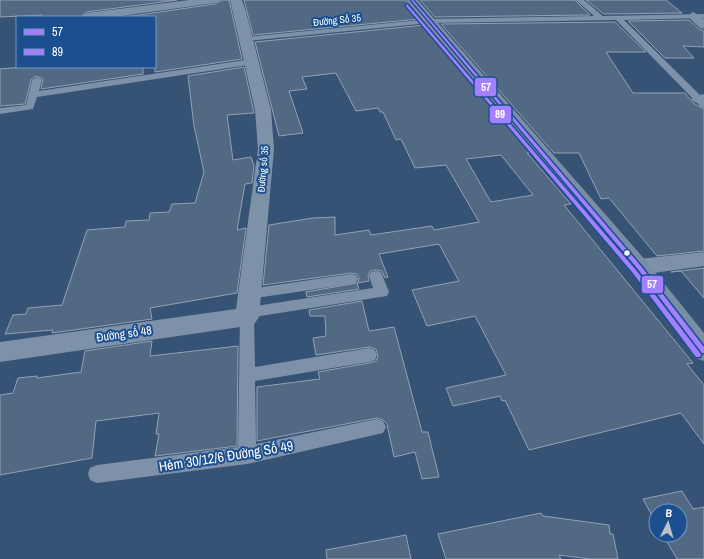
<svg xmlns="http://www.w3.org/2000/svg" width="704" height="559" font-family="'Archivo Narrow',sans-serif">
  <rect width="100%" height="100%" fill="#365274"/>
  <!-- building -->
  <path fill="#526984" stroke="#92a2b6" fill-rule="evenodd" d="M0 0H177L87 12 80 17H41L42 15 0 17Z
    M222 0H229L242 59 155 72V17H125L215 4Z
    M244 0H405L419 19 253 35Z
    M420 0H575L590 15 435 17Z
    M586 0H666L682 13 604 14Z
    M689 20 699 29 704 31V47L683 46 694 58H665L628 21Z
    M615 22 646 52H606L633 93H685L693 103 704 109V251L657 256 609 198 601 199 579 153H554L441 24Z
    M425 25 531 153H527L571 204 564 205 693 363 687 364 704 385V444L681 413 529 450 505 400 502 401 500 396 453 406 446 388 506 375 475 316 427 326 412 290 459 281 439 244 379 254 388 277 385 278 382 271 376 270 370 271 368 276 369 281 358 283 359 278 357 274 351 273 263 285 269 225 313 218 335 217V235L369 230 371 235 432 226 434 230 479 222 446 165 415 168 401 139 396 140 383 112H380L378 108 356 111 336 73 302 77 307 89 289 91 303 133 279 136 255 42ZM501 155 533 195 491 202 466 159Z
    M23 67H143V74L41 89 43 79 36 76 31 80 25 104 0 106V69Z
    M244 67 254 113 227 115 233 160 251 157 254 166 252 183 245 184 237 230 246 228 237 293 150 308 152 319 52 333 53 330 5 334 13 315 26 314 28 308 62 305 87 230 125 227 126 221 149 220 150 213 169 212 172 204 195 203 204 172 194 126 188 76Z
    M704 268V298L681 271 671 272Z
    M357 283 359 289 307 297 306 292Z
    M362 301 369 331 394 327 422 432H428L439 477 422 479 415 452 394 457 387 424 383 420 377 418 257 441V387L320 379 318 372 369 363 376 361 378 356 376 349 369 347 316 355 313 338 326 336 325 316H310L309 310Z
    M152 341 150 356 238 346 237 446 155 456 159 434H156L159 413 96 421 92 458 0 475V395L13 393 18 378 37 376V378L81 372 85 351Z
    M682 491 693 509 704 507V559H677L663 535H680V511H656V523L643 499Z
    M541 513 543 516 609 525 610 534H613L618 559H590L559 555 561 559H446L438 534Z
    M406 535 411 559H327L326 550Z"/>
  <g fill="none" stroke-linecap="round" stroke-linejoin="round">
    <!-- service -->
    <path fill="#7d92a8" fill-rule="evenodd" d="M576 0H584L603 16 704 14V18L624 20 704 99V108L701 107 616 20 430 23 246 41 242 39 246 37 430 19 594 16Z
      M252 59 255 60V64L37 97 33 109 0 114V108L26 105 32 80 37 77 42 80 39 91Z
      M376 271 381 272 389 292 387 296 254 317 255 367 369 348 375 350 377 355 375 360 369 362 255 381 256 444 377 419 383 421 386 427 383 433 247 464 97 483 90 480 88 474 90 468 97 465 238 447 240 317 243 308 373 288 369 276 371 272Z
      M351 274 356 275 358 279 356 283 351 284 249 299 244 298 242 294 244 290 249 289Z"/>
    <!-- minor -->
    <path fill="#7d92a8" fill-rule="evenodd" d="M189 0H221L215 3 114 17H81L87 13Z
      M230 0H242L246 12 271 110 274 149 259 317 255 323 247 326 0 362V342L236 309 258 149 255 110Z
      M693 12 704 19V29L700 28 687 16Z
      M704 94V104L694 102 691 99 694 96Z
      M704 252V266L639 275 631 272 628 267 631 262 639 259Z"/>
    <!-- secondary -->
    <path fill="#798da4" fill-rule="evenodd" d="M406 0H418L647 262 704 333V361L695 358 631 272Z"/>
    <!-- bus-1 casing -->
    <g stroke="#1b4f8f" stroke-width="3">
      <path id="bus-1" d="M411 0H413L641 266 704 347V353H702L637 268Z"/>
    </g>
    <!-- bus-2 casing -->
    <g stroke="#1b4f8f" stroke-width="3">
      <path id="bus-2" d="M407 4 636 270 700 353 701 355 700 357H696L632 272 406 6V5Z"/>
    </g>
    <!-- bus-1 -->
    <use href="#bus-1" fill="#a380ff" fill-rule="evenodd"/>
    <!-- bus-2 -->
    <use href="#bus-2" fill="#a380ff" fill-rule="evenodd"/>
  </g>
  <!-- markers -->
  <circle fill="#fff" stroke="#1b4f8f" stroke-width="1.5" cx="627" cy="253" r="3.5"/>
  <g text-anchor="middle" dominant-baseline="central" stroke-width="4" stroke-linejoin="round" paint-order="stroke">
    <!-- far-street labels -->
    <g font-size="10" fill="#fff" stroke="#1b4f8f">
      <text transform="translate(337 20) rotate(-6)">Đường Số 35</text>
      <text transform="translate(263 169) rotate(-85)">Đường số 35</text>
    </g>
    <!-- street labels -->
    <g font-size="12" fill="#fff" stroke="#1b4f8f">
      <text transform="translate(124 334) rotate(-8)">Đường số 48</text>
    </g>
    <!-- near-street labels -->
    <g font-size="14" fill="#fff" stroke="#1b4f8f">
      <text transform="translate(226 456) rotate(-9)">Hẻm 30/12/6 Đường Số 49</text>
    </g>
  </g>
  <g stroke="#1b4f8f" stroke-width="1.5">
    <rect x="474" y="77" width="23" height="20" rx="4" fill="#a380ff"/>
    <rect x="489" y="105" width="23" height="19" rx="4" fill="#a380ff"/>
    <rect x="641" y="275" width="23" height="19" rx="4" fill="#a380ff"/>
  </g>
  <g font-size="11" text-anchor="middle" font-weight="bold" fill="#fff">
    <text x="486" y="91">57</text>
    <text x="500" y="118">89</text>
    <text x="652" y="288">57</text>
  </g>
  <!-- legend -->
  <rect x="16" y="16" width="140" height="52" fill="#1b4f8f" stroke="#7695bc"/>
  <rect x="24" y="29" width="20" height="6" fill="#a380ff" stroke="#7695bc"/>
  <text x="52" y="36" font-size="12" fill="#ffffff">57</text>
  <rect x="24" y="49" width="20" height="6" fill="#a380ff" stroke="#7695bc"/>
  <text x="52" y="56" font-size="12" fill="#ffffff">89</text>
  <!-- north arrow -->
  <g transform="translate(668 523) rotate(5)"><circle r="19" fill="#1b4f8f" stroke="#7695bc"/>
  <path d="M0-3L7 15L0 10L-7 15Z" fill="#b9c2ce"/>
  <text y="-6" font-size="11" font-weight="bold" text-anchor="middle" fill="#ffffff">B</text>
  </g>
</svg>
